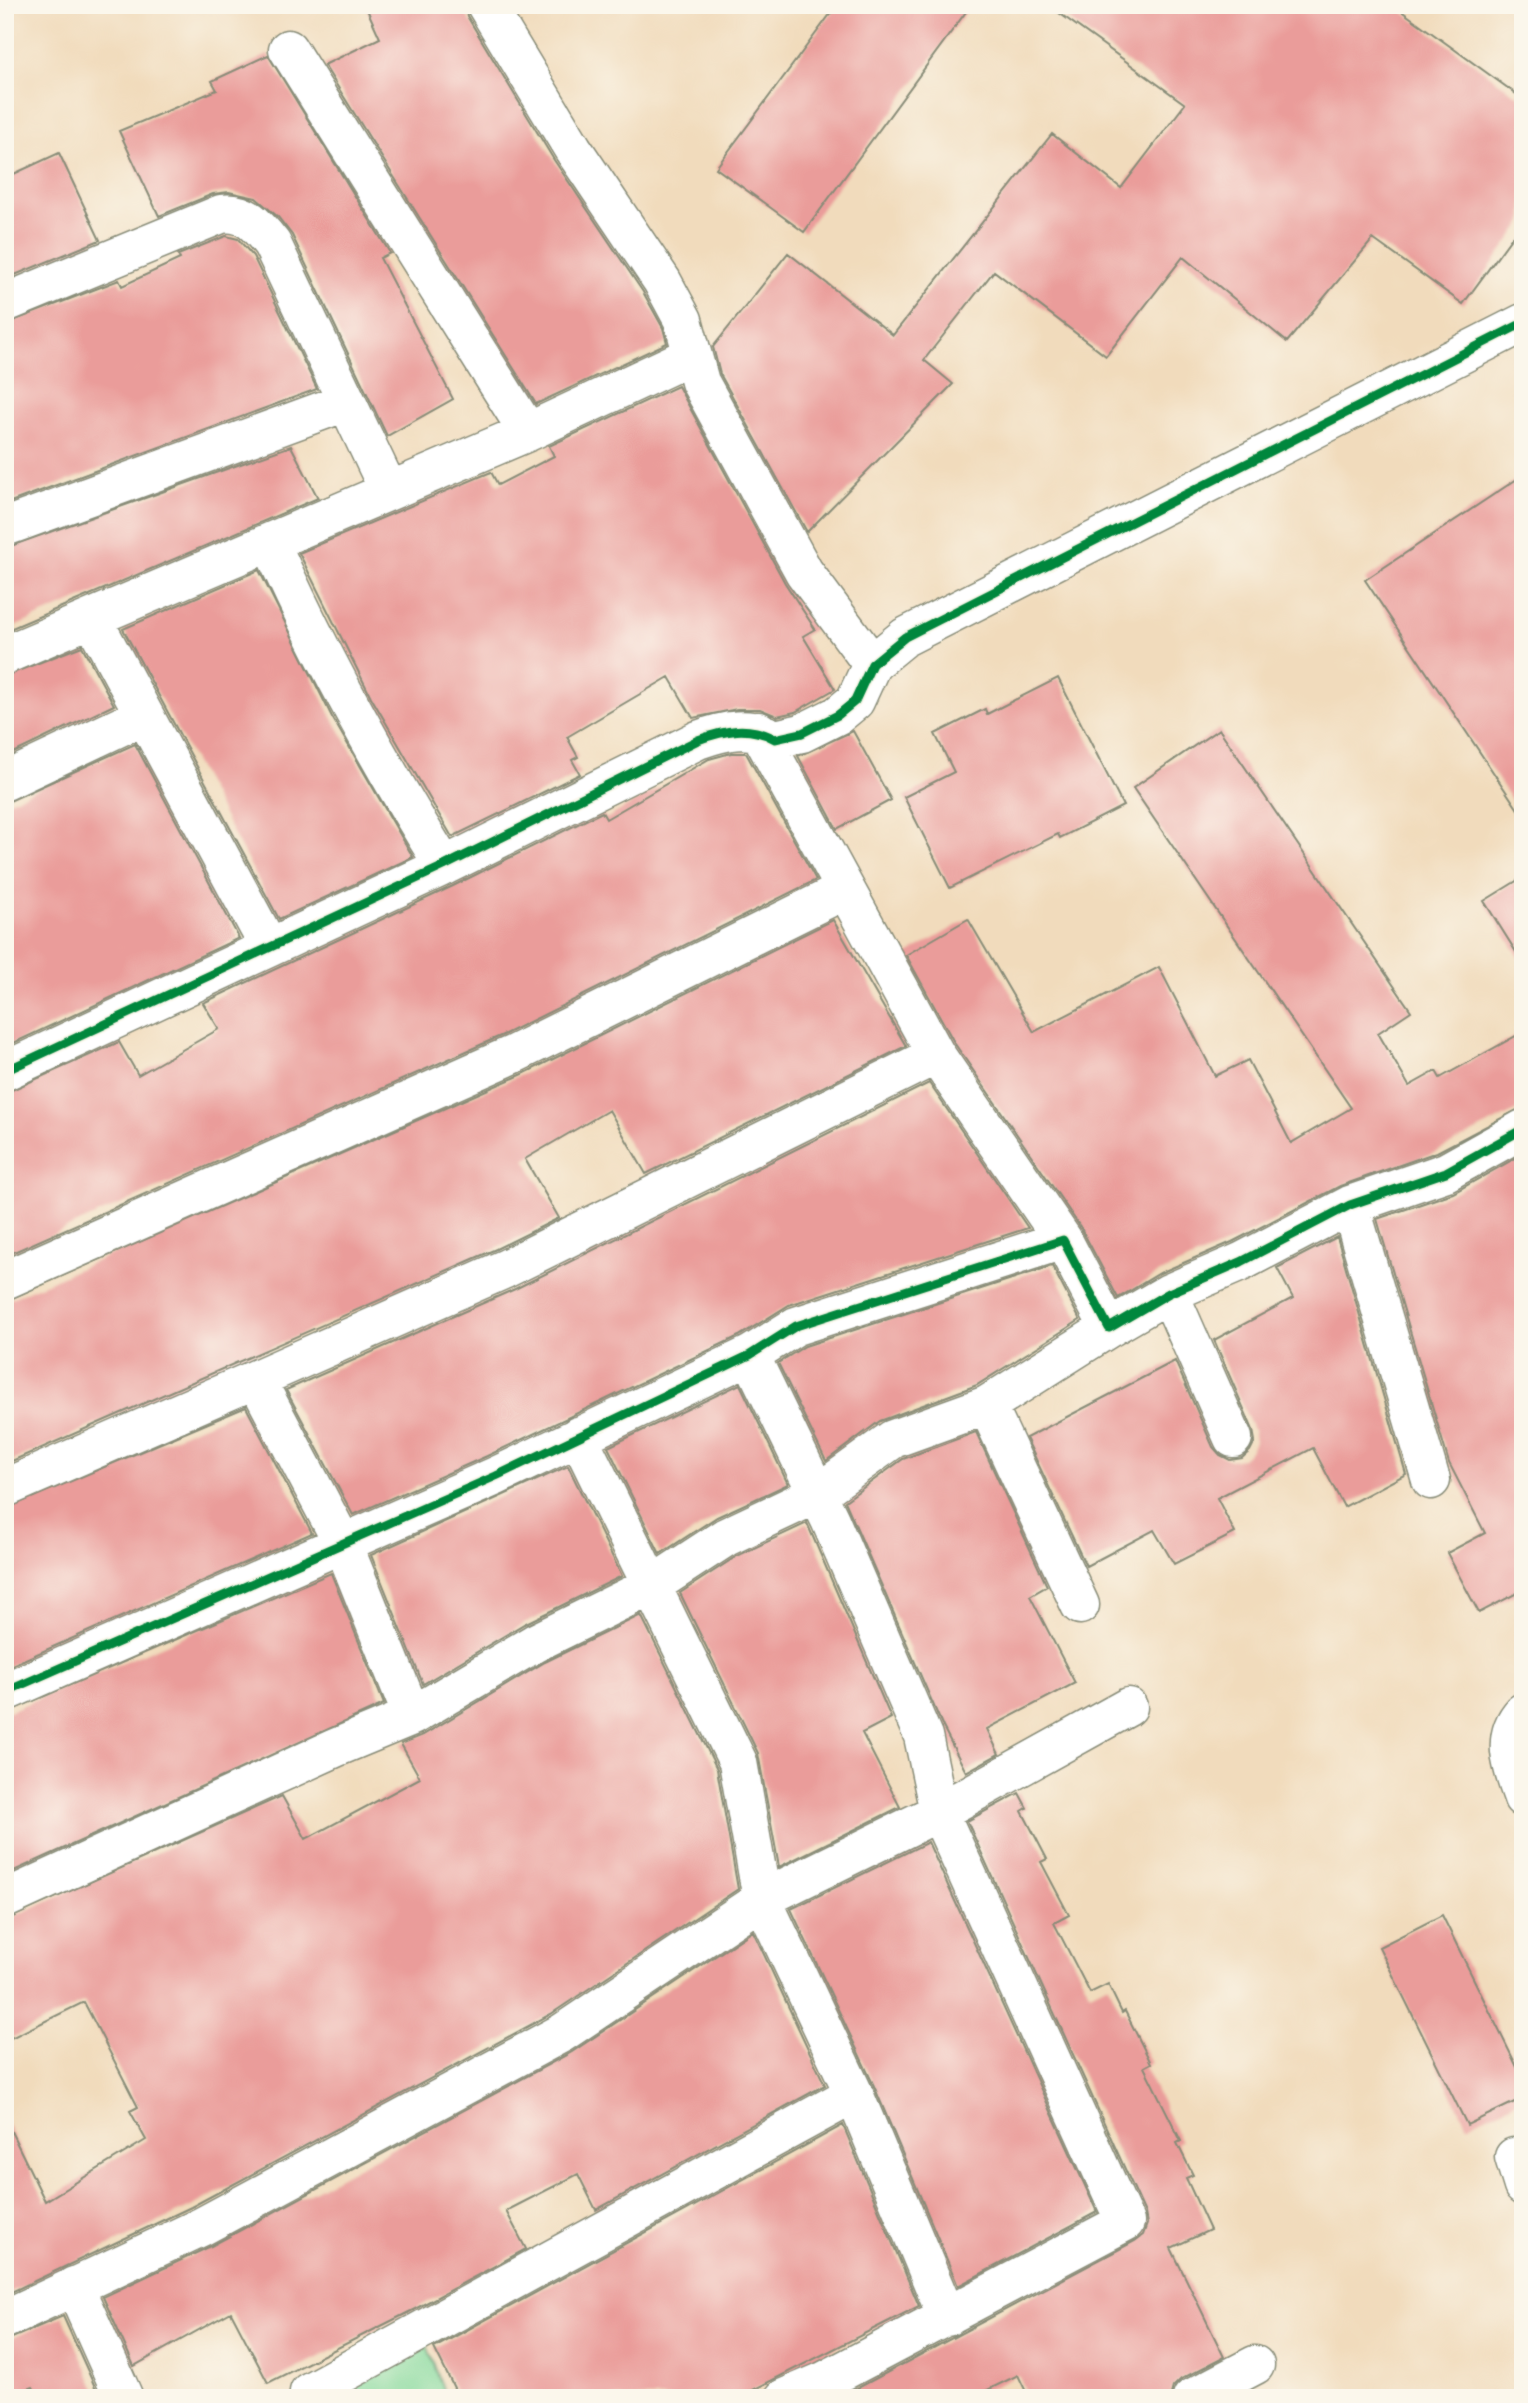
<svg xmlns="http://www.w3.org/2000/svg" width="1528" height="2403" font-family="Pangolin,sans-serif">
  <rect width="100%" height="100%" fill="#fbf7ec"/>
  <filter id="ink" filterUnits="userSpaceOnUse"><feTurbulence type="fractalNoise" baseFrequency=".0143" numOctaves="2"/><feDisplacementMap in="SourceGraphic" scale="14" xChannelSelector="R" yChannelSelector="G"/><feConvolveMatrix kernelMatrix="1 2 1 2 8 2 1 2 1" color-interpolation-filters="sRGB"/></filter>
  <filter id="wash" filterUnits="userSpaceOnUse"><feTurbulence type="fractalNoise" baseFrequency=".00686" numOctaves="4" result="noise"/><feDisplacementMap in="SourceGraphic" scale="28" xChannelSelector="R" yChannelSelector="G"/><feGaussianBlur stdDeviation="1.57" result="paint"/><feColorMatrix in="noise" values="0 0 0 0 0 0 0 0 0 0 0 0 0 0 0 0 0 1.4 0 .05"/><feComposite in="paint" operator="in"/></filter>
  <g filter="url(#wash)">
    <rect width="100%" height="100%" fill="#f1dbbc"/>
    <!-- green -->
    <path fill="#85d99b" stroke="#528b68" stroke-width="2" d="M423 2334 446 2398H321Z"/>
    <g id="blocks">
      <!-- building -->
      <path fill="#ea9c9a" d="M365 5H464L467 16 554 160 643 292 663 328 667 343 536 404 324 65 380 38Z
        M837 5H971L804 232 716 168Z
        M1048 5H1393L1523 99V222L1463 304 1373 239 1287 342 1183 257 1106 356 994 271 924 360 953 384 807 532 720 374 713 347 788 253 893 335 1052 134 1121 188 1185 104Z
        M268 55 390 253 380 258 453 399 387 436 292 235 278 217 256 198 229 192 213 194 159 216 119 131 217 90 212 81Z
        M59 153 100 240 5 279V178Z
        M226 236 238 239 253 256 317 389 5 504V324L119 280 122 286 180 259 178 255Z
        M678 386 785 583 815 629 803 636 835 689 795 712 777 716 760 709H737L693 718 669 677 567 737 578 757 572 760 580 774 452 837 371 697 299 553 491 472 498 485 554 456 549 446Z
        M291 446 318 498 5 631V548Z
        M1523 475V817L1365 580Z
        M259 570 332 717 413 857 279 919 123 629Z
        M82 646 114 705 5 757V676Z
        M1058 678 1123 806 1060 838 1058 834 950 888 904 797 954 772 935 734 985 709 987 714Z
        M1219 729 1411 1011 1378 1033 1409 1086 1436 1071 1440 1078 1523 1032V1107L1437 1152 1340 1186 1232 1242 1160 1273 1118 1298 1081 1228 955 1044 906 955 968 919 1034 1032 1159 967 1215 1076 1248 1060 1291 1143 1351 1108 1133 788Z
        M853 731 891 800 837 829 798 756Z
        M135 744 239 938 5 1047V803Z
        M731 753H746L816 880 505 1034 5 1256V1093L119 1042 138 1075 219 1029 203 1003 453 886 602 812 606 819 709 759Z
        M1523 877V963L1484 901Z
        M833 920 906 1046 646 1174 609 1110 525 1159 559 1218 496 1249 5 1464V1301L523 1074Z
        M929 1083 1028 1228 789 1305 739 1336 487 1456 353 1515 286 1390 515 1289Z
        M1523 1154V1590L1479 1613 1447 1553 1485 1533 1449 1463 1377 1219 1453 1193Z
        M1337 1237 1406 1474 1344 1507 1313 1448 1217 1498 1235 1533 1174 1564 1154 1530 1086 1566 1026 1438 1175 1361 1213 1447 1220 1455 1230 1460 1242 1458 1250 1451 1255 1441 1253 1430 1214 1340 1293 1298 1277 1268Z
        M1052 1266 1080 1320 977 1385 880 1421 826 1461 778 1363 805 1346Z
        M740 1384 788 1484 717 1517 660 1554 608 1447Z
        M246 1407 312 1533 5 1668V1509Z
        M976 1432 1047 1586 1030 1596 1075 1683 987 1729 999 1754 966 1772 943 1727 845 1501 903 1459Z
        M568 1466 622 1576 524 1624 423 1684 371 1555Z
        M807 1523 891 1718 862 1733 900 1807 779 1867 758 1753 680 1593 737 1556Z
        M331 1573 384 1704 5 1875V1713Z
        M641 1615 717 1769 738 1889 551 2014 191 2207 5 2295V2119L45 2201 146 2140 130 2111 138 2107 84 2002 5 2041V1920L282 1796 306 1839 420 1778 401 1744 423 1735 545 1662Z
        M1019 1793 1027 1808 1022 1811 1047 1859 1041 1862 1069 1915 1054 1923 1090 1993 1108 1984 1122 2013 1125 2011 1151 2063 1144 2067 1181 2141 1177 2143 1193 2175 1186 2178 1210 2230 1171 2248 1224 2357 1181 2379 1173 2387 1170 2398H1029L1018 2375 971 2398H839L1135 2241 1143 2235 1147 2224 1145 2213 967 1821Z
        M928 1842 1097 2212 958 2286 874 2086 791 1909Z
        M1442 1915 1523 2079V2098L1467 2125 1379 1947Z
        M753 1931 825 2085 596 2210 578 2174 506 2211 526 2249 415 2309 268 2383 231 2312 134 2366 103 2297 211 2246 572 2052Z
        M843 2125 919 2306 737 2398H459L434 2348Z
        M63 2316 100 2398H39L33 2387 5 2398V2341Z"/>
    </g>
  </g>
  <g filter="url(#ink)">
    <use href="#blocks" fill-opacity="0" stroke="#888c78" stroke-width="2"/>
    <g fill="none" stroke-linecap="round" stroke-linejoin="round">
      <!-- minor casing -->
      <g stroke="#888c78" stroke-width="41">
        <path id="minor" d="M486 5 573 149 662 281 683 320 700 382 804 572 872 664
          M288 49 528 432
          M5 303 221 214C246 210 258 226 272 244L389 491
          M5 527 346 402
          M270 542C320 655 379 761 444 866
          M92 618 268 945
          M5 655 528 432 690 356
          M759 731 936 1055
          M5 781 143 716
          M5 1071 444 866 698 740C725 730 749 725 775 739L802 733 838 715 855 701 872 664 905 637 1523 323
          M1350 1205 1431 1480
          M5 1280 514 1054 845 890
          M1169 1293 1233 1438
          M750 1355 830 1520 923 1736 939 1812 1125 2222 824 2381 784 2398
          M256 1379 505 1269 936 1055 1063 1240
          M987 1405 1080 1605
          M578 1436 738 1762 762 1899 854 2094 947 2317
          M5 1488 256 1379 343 1544 412 1716 335 1748 5 1899
          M5 1692 496 1476 750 1355 796 1326 1063 1240 1109 1328 1169 1293 1241 1262 1350 1205 1446 1172 1523 1129
          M1523 1712C1499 1738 1513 1770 1523 1798
          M412 1716 535 1643 651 1586 726 1537 817 1494 893 1439 987 1405 1109 1328
          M1514 2157 1523 2186
          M74 2286 124 2398
          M5 2319 201 2227 562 2033 762 1899 939 1812 1128 1707
          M311 2398 309 2392 854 2094
          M1192 2398 1255 2365"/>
      </g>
      <!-- minor -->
      <use href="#minor" stroke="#fff" stroke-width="38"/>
      <!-- cycleway casing -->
      <g stroke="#fbf7ec" stroke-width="13">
        <path id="cycleway" d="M5 1071 444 866 698 740C725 730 749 725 775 739L802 733 838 715 855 701 872 664 905 637 1523 323
          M5 1692 496 1476 750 1355 796 1326 1063 1240 1109 1328 1169 1293 1241 1262 1350 1205 1446 1172 1523 1129"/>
      </g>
      <!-- cycleway -->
      <use href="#cycleway" stroke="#00873e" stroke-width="9"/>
    </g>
  </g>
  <!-- margin -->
  <rect width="1528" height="2403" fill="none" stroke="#fbf7ec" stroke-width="28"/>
</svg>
